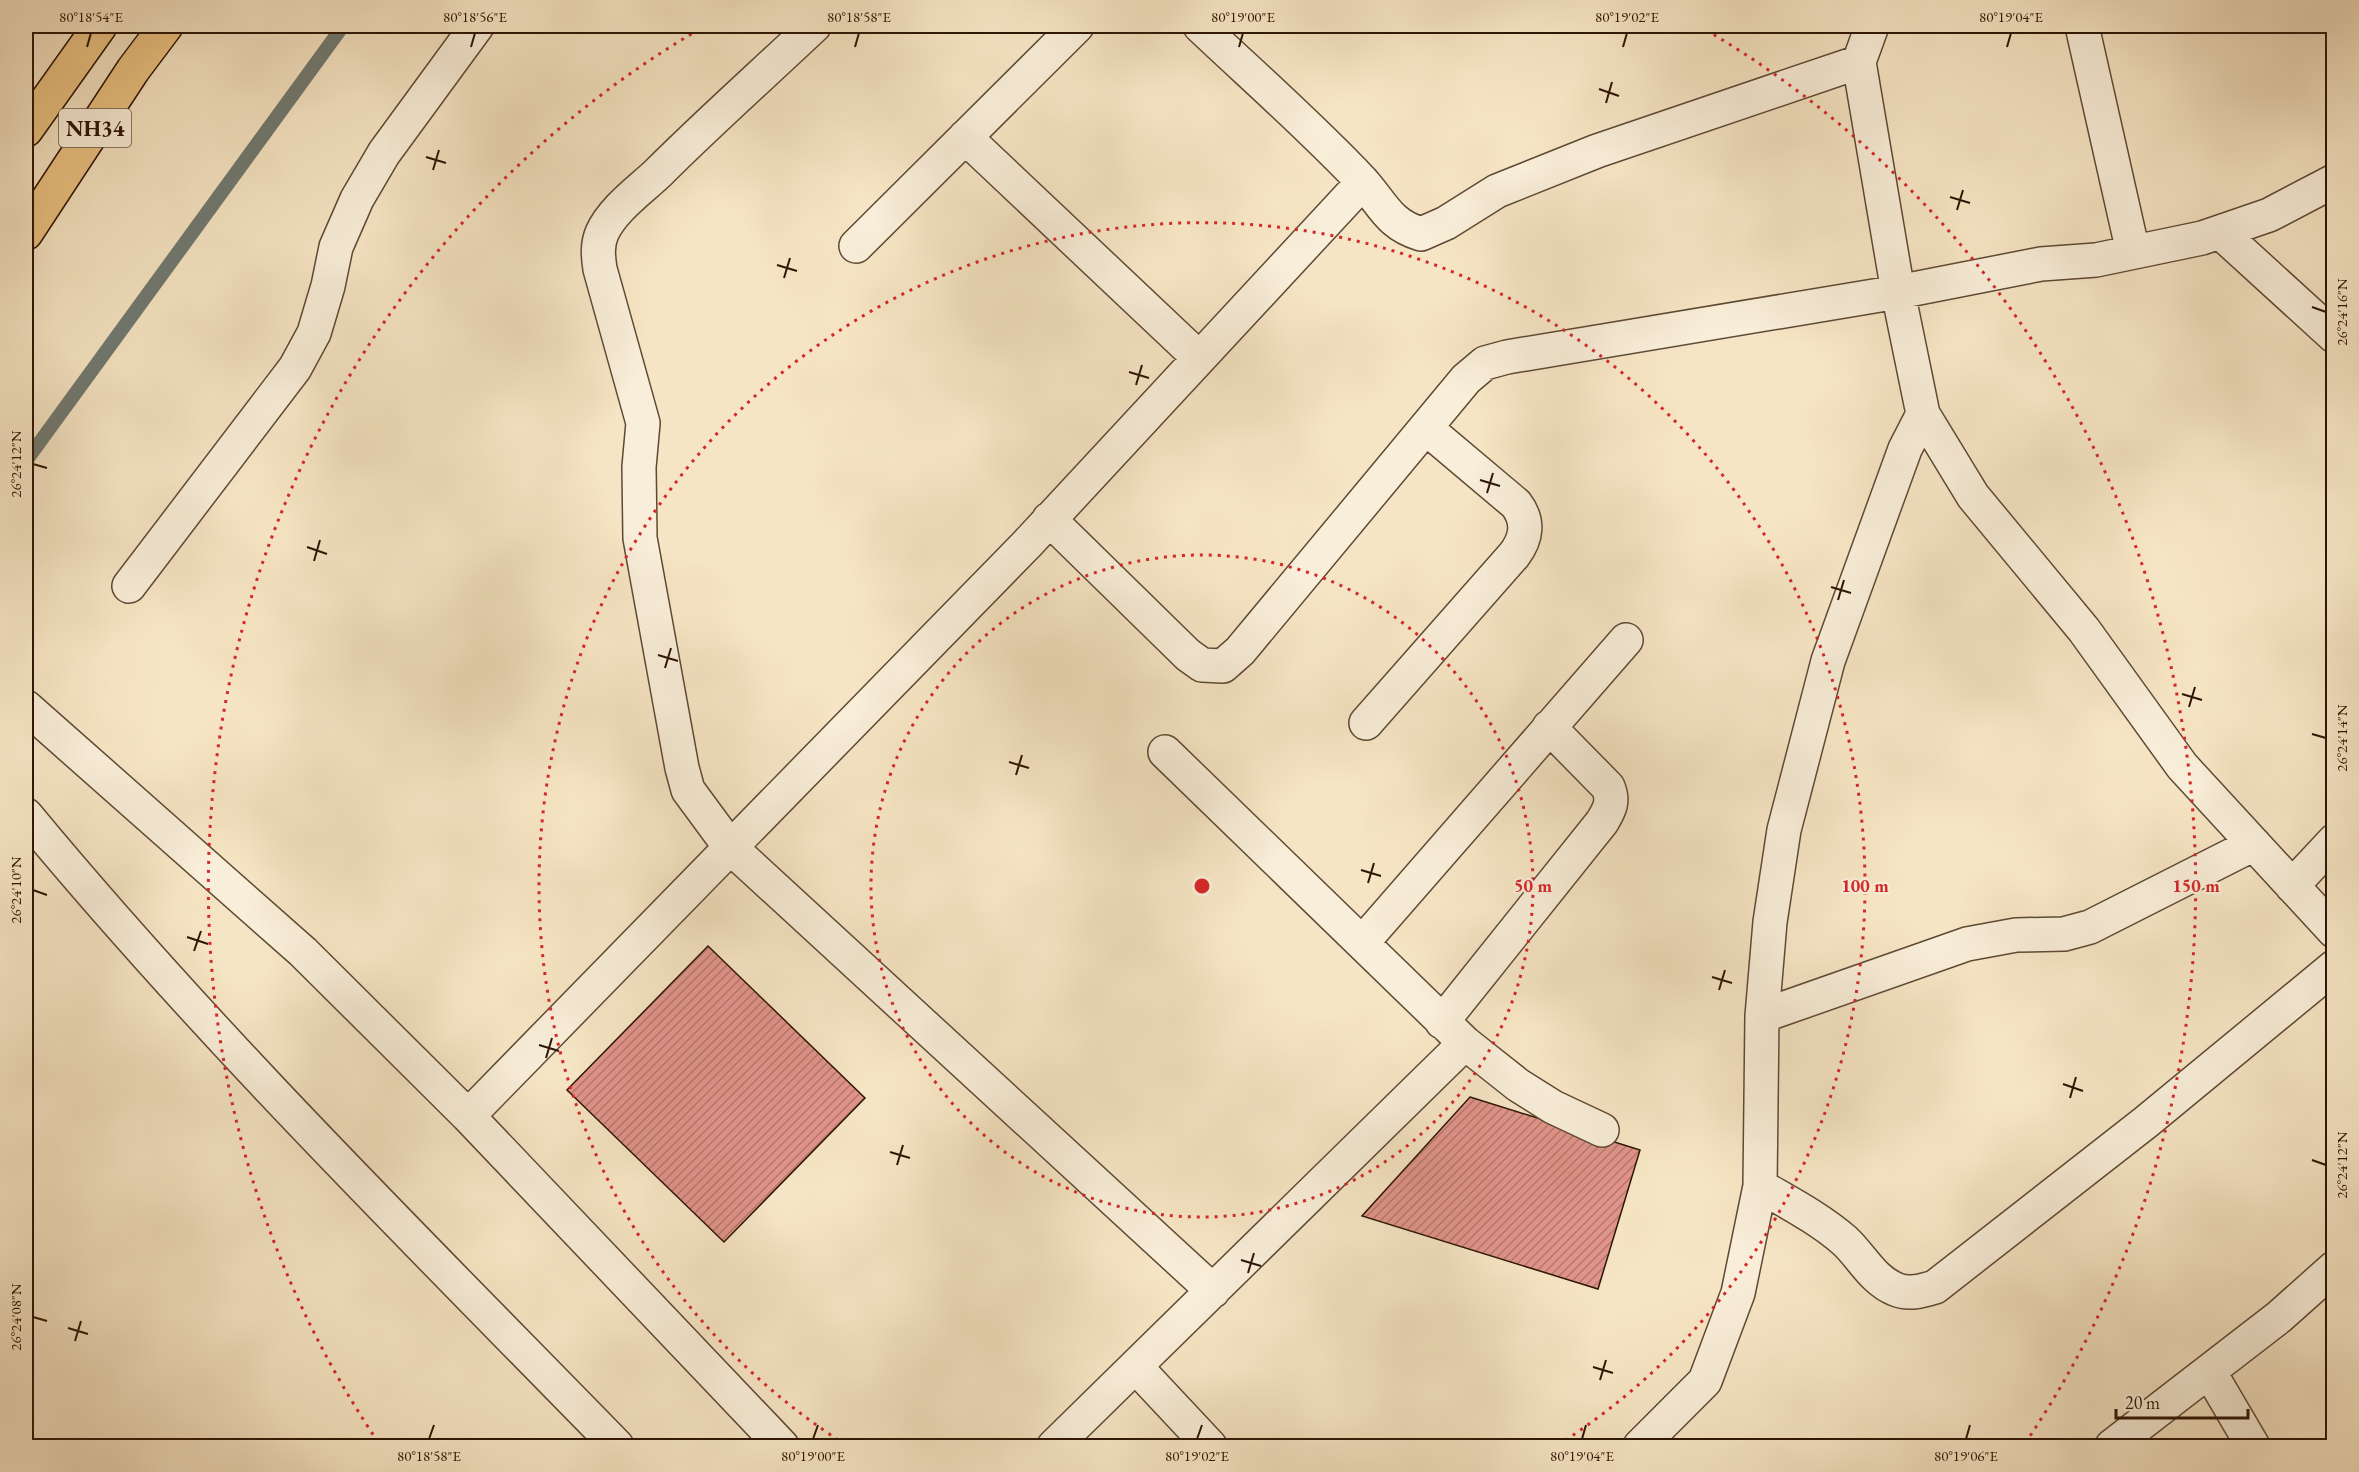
<svg xmlns="http://www.w3.org/2000/svg" width="2359" height="1472" font-family="'EB Garamond',serif">
  <defs>
    <pattern id="building-hatch" width="6" height="6" patternUnits="userSpaceOnUse" patternTransform="scale(1.5)"><rect width="6" height="6" fill="#e1948a"/><path d="M-1 1l2-2M0 6l6-6M5 7l2-2" fill="none" stroke="#b7786f"/></pattern>
  </defs>
  <rect width="100%" height="100%" fill="#f6e5c4"/>
  <filter id="stains"><feTurbulence type="fractalNoise" baseFrequency=".00333" numOctaves="4"/><feColorMatrix values="0 0 0 0 .2 0 0 0 0 .09 0 0 0 0 .02 0 0 0 .5 -.17"/></filter>
  <radialGradient id="worn" r=".72"><stop offset=".6" stop-color="#630" stop-opacity="0"/><stop offset="1" stop-color="#630" stop-opacity=".3"/></radialGradient>
  <g fill="none" stroke-linecap="round" stroke-linejoin="round">
    <!-- stream -->
    <path stroke="#717a72" stroke-width="14" d="M26 461 343 26"/>
  </g>
  <!-- building -->
  <path fill="url(#building-hatch)" stroke="#2d1505" stroke-width="1.5" d="M708 946 865 1098 724 1242 567 1090Z
    M1470 1097 1640 1150 1598 1289 1362 1216Z"/>
  <g fill="none" stroke-linecap="round" stroke-linejoin="round">
    <!-- minor casing -->
    <g stroke="#5f4935" stroke-width="36">
      <path id="minor" d="M814 26C762 75 708 123 658 173 639 191 613 209 602 233 597 245 598 256 600 269L643 423 639 467 640 538 682 768 688 790 730 847 1213 1291
        M1200 26C1254 77 1311 127 1362 181 1383 204 1388 224 1421 234L1446 223 1497 191 1597 151 1859 62
        M1872 26 1859 62 1898 292 1923 414 1973 496 2084 630 2182 766 2334 931
        M2082 26 2133 252
        M965 137 1198 357
        M2220 232 2334 336
        M856 246 1077 26
        M1049 519 1188 655 1202 665 1223 666 1240 651 1466 379 1485 363 1507 357 1898 292 2041 264 2096 260 2202 238 2269 215 2334 181
        M129 586 295 368 314 333 328 286 336 247 357 199 384 153 477 26
        M26 707 303 952 468 1116 782 1446
        M1366 723 1514 555C1527 538 1529 521 1516 504L1427 429
        M1165 752 1465 1043 1518 1085 1553 1107 1602 1130
        M26 815C210 1037 416 1240 617 1446
        M2292 886 2334 841
        M1362 943 1626 640
        M1762 1016 1967 944 2016 935 2064 934 2090 927 2254 844
        M1442 1022 1602 822C1610 809 1614 801 1608 787L1549 727
        M468 1116 1027 544 1363 182
        M1760 1186C1789 1203 1820 1219 1845 1241 1862 1257 1873 1280 1895 1289 1908 1295 1922 1291 1935 1287L2146 1122 2334 967
        M1136 1367 1210 1446
        M2209 1371 2253 1446
        M1054 1446 1465 1043
        M1640 1446 1705 1381 1738 1293 1760 1186 1762 1016 1770 922 1784 830 1828 661 1905 449 1923 414
        M2112 1446 2279 1317 2334 1268"/>
    </g>
    <!-- highway casing -->
    <g stroke="#2d1505" stroke-width="36">
      <path id="highway" d="M26 130 100 26
        M26 233 133 70 166 26"/>
    </g>
    <!-- minor -->
    <use href="#minor" stroke="#f9eed9" stroke-width="33"/>
    <!-- highway -->
    <use href="#highway" stroke="#ebc282" stroke-width="33"/>
  </g>
  <!-- ticks -->
  <path fill="none" stroke="#2d1505" stroke-width="2" d="M87 47 91 33M471 47 475 33M855 47 859 33M1239 47 1243 33M1623 47 1627 33M2007 47 2011 33M1599 89 1619 96M1606 103 1612 82M426 157 446 163M433 170 439 150M1950 197 1970 203M1957 210 1963 190M777 265 797 271M784 278 790 258M2312 307 2326 312M1129 372 1149 378M1136 385 1142 365M33 464 47 468M1480 480 1500 486M1487 493 1493 473M307 547 327 554M314 561 320 540M1831 587 1851 593M1838 600 1844 580M658 655 678 661M665 668 671 648M2182 694 2202 700M2189 707 2195 687M2312 734 2326 738M1009 762 1029 768M1016 775 1022 755M1361 870 1381 876M1368 883 1374 863M33 890 47 895M187 937 208 944M194 951 201 931M1712 977 1732 983M1719 990 1725 970M539 1045 559 1051M546 1058 552 1038M2063 1084 2083 1091M2070 1098 2076 1077M890 1152 910 1158M2312 1160 2326 1165M897 1165 903 1145M1241 1260 1261 1266M1248 1273 1254 1253M33 1317 47 1321M68 1328 88 1334M75 1341 81 1321M1593 1367 1613 1373M1600 1380 1606 1360M429 1439 434 1425M813 1439 818 1425M1197 1439 1202 1425M1582 1439 1586 1425M1966 1439 1970 1425"/>
  <!-- distance rings -->
  <g fill="none" stroke="#d62828" stroke-width="3" stroke-dasharray="3 6">
    <circle cx="1202" cy="886" r="331"/>
    <path d="M846 1445A663 663 0 1 1 1558 1445"/>
    <path d="M378 1442A994 994 0 0 1 698 30M1706 30A994 994 0 0 1 2026 1442"/>
  </g>
  <g text-anchor="middle" dominant-baseline="central" stroke-width="4.5" stroke-linejoin="round" paint-order="stroke">
    <!-- shield labels -->
    <rect fill="#f9eed9" stroke="#6a5645" stroke-width="1.5" x="59" y="109" width="72" height="38" rx="4.5"/>
    <g font-size="22" font-weight="bold" fill="#2d1505">
      <text x="95" y="128">NH34</text>
    </g>
  </g>
  <circle cx="1202" cy="886" r="9" fill="#d62828" stroke="#f9eed9" stroke-width="3"/>
  <g font-size="18" text-anchor="middle" font-weight="bold" fill="#d62828" stroke="#f9eed9" stroke-width="4.5" stroke-linejoin="round" paint-order="stroke">
    <text x="1533" y="892">50 m</text>
    <text x="1865" y="892">100 m</text>
    <text x="2196" y="892">150 m</text>
  </g>
  <!-- margin -->
  <rect width="2359" height="1472" fill="none" stroke="#f6e5c4" stroke-width="66"/>
  <!-- scale -->
  <path d="M2116 1409v9h132v-9" fill="none" stroke="#2d1505" stroke-width="3"/>
  <text x="2125" y="1409" font-size="18" fill="#2d1505" stroke="#f9eed9" stroke-width="4.5" paint-order="stroke">20 m</text>
  <rect x="33" y="33" width="2293" height="1406" fill="none" stroke="#2d1505" stroke-width="2"/>
  <g font-size="15" text-anchor="middle" fill="#2d1505">
    <text x="91" y="22">80°18'54"E</text>
    <text x="475" y="22">80°18'56"E</text>
    <text x="859" y="22">80°18'58"E</text>
    <text x="1243" y="22">80°19'00"E</text>
    <text x="1627" y="22">80°19'02"E</text>
    <text x="2011" y="22">80°19'04"E</text>
    <text transform="translate(2342 312) rotate(-90)" y="5">26°24'16"N</text>
    <text transform="translate(16 464) rotate(-90)" y="5">26°24'12"N</text>
    <text transform="translate(2342 738) rotate(-90)" y="5">26°24'14"N</text>
    <text transform="translate(16 890) rotate(-90)" y="5">26°24'10"N</text>
    <text transform="translate(2342 1165) rotate(-90)" y="5">26°24'12"N</text>
    <text transform="translate(16 1317) rotate(-90)" y="5">26°24'08"N</text>
    <text x="429" y="1461">80°18'58"E</text>
    <text x="813" y="1461">80°19'00"E</text>
    <text x="1197" y="1461">80°19'02"E</text>
    <text x="1582" y="1461">80°19'04"E</text>
    <text x="1966" y="1461">80°19'06"E</text>
  </g>
  <rect width="100%" height="100%" filter="url(#stains)"/>
  <rect width="100%" height="100%" fill="url(#worn)"/>
</svg>
